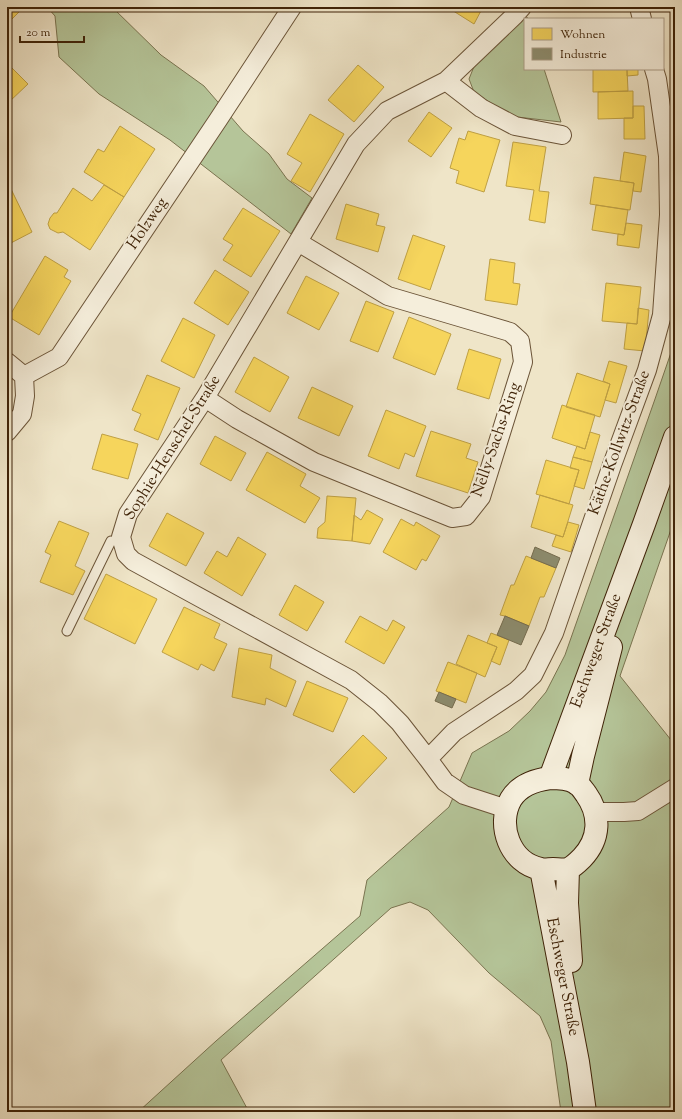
<svg xmlns="http://www.w3.org/2000/svg" width="682" height="1119" font-family="'Sorts Mill Goudy',serif">
  <rect width="100%" height="100%" fill="#efe5c8"/>
  <filter id="stains"><feTurbulence type="fractalNoise" baseFrequency=".005" numOctaves="4"/><feColorMatrix values="0 0 0 0 .2 0 0 0 0 .09 0 0 0 0 .02 0 0 0 .5 -.17"/></filter>
  <radialGradient id="worn" r=".72"><stop offset=".6" stop-color="#630" stop-opacity="0"/><stop offset="1" stop-color="#630" stop-opacity=".3"/></radialGradient>
  <!-- green -->
  <path fill="#b5c599" stroke="#7a7450" d="M47 7H112L161 55 204 86 243 131 269 154 287 179 312 198 291 234 170 140 99 94 59 57 55 16Z
    M527 17 528 19H525V69H544L561 122 517 117 503 111 474 92 469 79 479 54Z
    M675 341V518L620 676 675 745V1112H561L551 1041 540 1016 489 973 428 910 410 902 391 908 221 1060 249 1112H138L216 1041 360 916 367 880 449 807 472 753 509 731 530 711 546 692 565 655 655 399Z"/>
  <!-- homes -->
  <path fill="#f6d55c" stroke="#bfa043" d="M7 7H24L7 24Z
    M447 7H483L474 24Z
    M7 63 28 84 9 102 7 99Z
    M358 65 384 87 354 122 328 100Z
    M593 69H627L628 91 593 92Z
    M627 69H638V75L627 76Z
    M633 91V118L598 119V92Z
    M633 106H644L645 139H624V118H633Z
    M429 112 452 128 431 157 408 141Z
    M310 114 344 134 310 192 291 181 302 163 287 154Z
    M120 126 155 149 124 197 84 172 98 149 104 152Z
    M468 131 500 140 484 192 456 183 459 171 450 168 459 138 465 140Z
    M513 142 546 147 539 191 549 192 545 223 529 220 534 190 506 186Z
    M624 152 646 156 641 192 633 191 634 183 620 181Z
    M594 177 634 183 630 210 590 204Z
    M104 185 124 197 90 250 63 232 58 233 50 229 48 224 50 218 54 213H57L73 188 92 201Z
    M11 189 32 232 7 245V192Z
    M346 204 379 214 376 225 385 227 378 252 336 239Z
    M596 205 628 210 624 235 592 230Z
    M243 208 280 231 251 277 223 260 233 245 223 239Z
    M626 223 642 225 639 248 617 245 618 234 624 235Z
    M413 235 445 246 430 290 398 279Z
    M45 256 68 270 64 277 71 281 39 335 9 317Z
    M490 259 515 263 513 283 520 284 517 305 485 300Z
    M215 270 249 292 228 325 194 303Z
    M306 276 339 293 319 330 287 313Z
    M606 283 641 287 637 324 602 321Z
    M366 301 394 312 378 352 350 341Z
    M638 308 649 310 645 351 624 349 627 323 637 324Z
    M409 317 451 334 435 375 393 358Z
    M183 318 215 335 194 378 161 361Z
    M469 349 501 359 489 399 457 389Z
    M254 357 289 377 270 412 235 392Z
    M609 361 627 366 616 403 605 400 610 384 603 381Z
    M577 373 610 384 600 417 566 407Z
    M147 375 180 388 158 440 134 430 141 414 132 410Z
    M312 387 353 406 339 436 298 418Z
    M562 405 595 415 585 449 552 438Z
    M386 410 426 426 414 457 405 453 399 469 368 456Z
    M431 431 471 444 466 458 478 462 468 493 416 476Z
    M590 432 600 435 592 462 573 457 577 446 585 449Z
    M102 434 138 444 128 479 92 469Z
    M215 436 246 453 231 481 200 464Z
    M267 452 306 474 300 486 320 498 305 523 246 490Z
    M573 457 592 462 584 489 574 486 579 470 570 468Z
    M546 460 579 470 569 504 536 494Z
    M540 495 573 505 563 537 531 527Z
    M327 496 356 498 352 541 317 538 318 528 325 522Z
    M367 510 383 519 370 544 352 541 354 515 361 520Z
    M167 513 204 533 186 566 149 546Z
    M401 519 414 526 416 522 440 536 426 561 422 559 416 570 383 552Z
    M59 521 89 533 75 566 85 571 73 595 40 582 51 555 45 552Z
    M568 522 579 525 571 552 552 546 556 535 563 537Z
    M238 537 266 554 242 596 204 573 217 551 227 557Z
    M526 556 556 568 544 597H540L529 626 505 616 500 615 511 585H514Z
    M106 574 157 599 135 644 84 619Z
    M295 585 324 602 307 631 279 615Z
    M184 607 220 624 214 638 227 644 214 671 201 664 198 670 162 652Z
    M360 616 387 631 393 620 405 627 384 664 345 642Z
    M491 633 509 640 500 665 491 661 497 647 487 643Z
    M468 635 497 647 485 677 456 664Z
    M239 648 272 655 270 668 296 681 286 707 266 698 265 705 232 697Z
    M448 662 477 673 466 703 436 691Z
    M307 681 348 698 333 732 293 715Z
    M363 735 387 758 354 793 330 770Z"/>
  <!-- industry -->
  <path fill="#8c8c6e" stroke="#756c4f" d="M535 547 560 558 556 568 531 558Z
    M505 616 529 626 521 645 497 635Z
    M439 692 456 699 452 708 435 701Z"/>
  <g fill="none" stroke-linecap="round" stroke-linejoin="round">
    <!-- lane casing -->
    <g stroke="#6b5438" stroke-width="11">
      <path id="lane" d="M67 631 111 541"/>
    </g>
    <!-- street casing -->
    <g stroke="#6b5438" stroke-width="20">
      <path id="street" d="M639 7 642 19
        M446 81 481 108 515 126 562 135
        M7 362 24 376
        M205 398 237 419 314 462 452 518 466 516 481 497 523 362 520 341 510 332 388 296 298 242
        M7 432 22 414 25 396 24 376 59 357 218 120 292 7
        M428 759 454 732 516 691 533 675 554 633 612 465 647 370 662 315 669 215 668 156 657 79 654 69
        M507 809 464 795 445 782 428 759 400 723 380 703 351 680 133 561 126 554 121 537 128 514 205 398 356 144 387 111 446 81 514 16 522 7
        M596 812H624L638 811 675 788"/>
    </g>
    <!-- secondary casing -->
    <g stroke="#3f2308" stroke-width="24">
      <path id="secondary" d="M550 778 644 524 675 437
        M550 778C559 778 568 778 576 783 580 785 583 790 586 794 601 815 600 839 582 858 578 862 573 867 568 869 564 870 557 869 553 869 549 869 544 870 541 869 510 863 496 825 511 799 519 786 535 780 550 778Z
        M577 784 583 756 611 647
        M541 869 578 1062 585 1112
        M568 869 567 903 571 961"/>
    </g>
    <!-- lane -->
    <use href="#lane" stroke="#f5eedb" stroke-width="9"/>
    <!-- street -->
    <use href="#street" stroke="#f5eedb" stroke-width="18"/>
    <!-- secondary -->
    <use href="#secondary" stroke="#f5eedb" stroke-width="22"/>
  </g>
  <g text-anchor="middle" dominant-baseline="central" stroke-width="4" stroke-linejoin="round" paint-order="stroke">
    <!-- street labels -->
    <g font-size="16" fill="#3f2308" stroke="#f5eedb">
      <text transform="translate(148 224) rotate(-56)">Holzweg</text>
      <text transform="translate(497 440) rotate(-71)">Nelly-Sachs-Ring</text>
      <text transform="translate(620 443) rotate(-70)">Käthe-Kollwitz-Straße</text>
      <text transform="translate(173 448) rotate(-58)">Sophie-Henschel-Straße</text>
      <text transform="translate(597 651) rotate(-70)">Eschweger Straße</text>
      <text transform="translate(562 977) rotate(79)">Eschweger Straße</text>
    </g>
  </g>
  <!-- margin -->
  <rect width="682" height="1119" fill="none" stroke="#efe5c8" stroke-width="24"/>
  <rect x="8" y="8" width="666" height="1103" fill="none" stroke="#3f2308" stroke-width="2"/>
  <rect x="12" y="12" width="658" height="1095" fill="none" stroke="#3f2308"/>
  <!-- legend -->
  <rect x="524" y="18" width="140" height="52" fill="#f5eedb" stroke="#ac9d87"/>
  <rect x="532" y="28" width="20" height="12" fill="#f6d55c" stroke="#ac9d87"/>
  <text x="560" y="38" font-size="12" fill="#3f2308">Wohnen</text>
  <rect x="532" y="48" width="20" height="12" fill="#8c8c6e" stroke="#ac9d87"/>
  <text x="560" y="58" font-size="12" fill="#3f2308">Industrie</text>
  <!-- scale -->
  <path d="M20 36v6h64v-6" fill="none" stroke="#3f2308" stroke-width="2"/>
  <text x="26" y="36" font-size="12" fill="#3f2308" stroke="#f5eedb" stroke-width="3" paint-order="stroke">20 m</text>
  <rect width="100%" height="100%" filter="url(#stains)"/>
  <rect width="100%" height="100%" fill="url(#worn)"/>
</svg>
